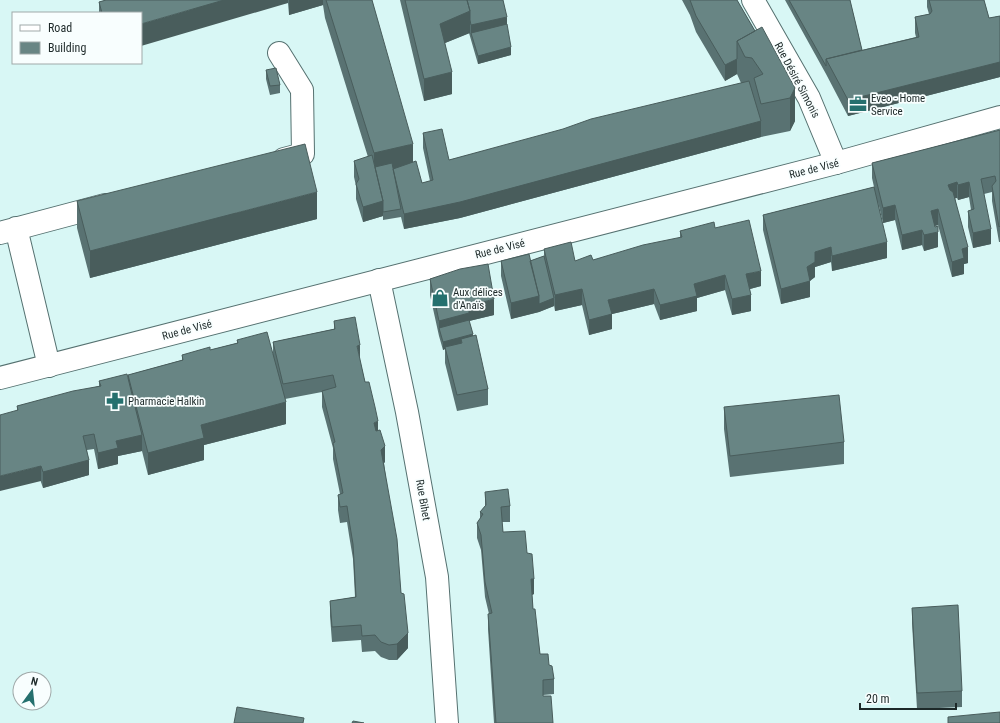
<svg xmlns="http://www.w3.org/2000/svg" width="1000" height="723" font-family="'Roboto Condensed',sans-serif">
  <rect width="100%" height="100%" fill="#d8f7f5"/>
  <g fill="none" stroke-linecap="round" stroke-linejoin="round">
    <!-- minor casing -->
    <g stroke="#557170" stroke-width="24">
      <path id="minor" d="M753 0 809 98 836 163
        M279 53 302 90 303 154 284 159
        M16 228 49 366
        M0 233 105 205
        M379 280 407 412 437 577 447 723"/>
    </g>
    <!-- major casing -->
    <g stroke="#557170" stroke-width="24">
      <path id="major" d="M0 378 836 163 1000 117"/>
    </g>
    <!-- minor -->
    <use href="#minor" stroke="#fff" stroke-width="22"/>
    <!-- major -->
    <use href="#major" stroke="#fff" stroke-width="22"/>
  </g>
  <!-- wall -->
  <path fill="#597272" d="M106 0H372L413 162 422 183 430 181 423 148V133L449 160 741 83 737 74 725 81 696 32 690 15 682 0H737L755 31 795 88V121L790 131 761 137 460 218 404 229 401 217 383 220V216L363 222 356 199V186L354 177V161L368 157 325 18 323 5 289 15 288 3 141 13H99V2Z
    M400 0H503L511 55 478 64 469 33 445 43 452 94 424 101Z
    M785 0H850L862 50 916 37 915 33V17L929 14 927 7V0H984L989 18 1000 16V77L848 116 826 74Z
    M266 70 280 85V93L270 95 266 79Z
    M1000 130V242H999L992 201V192L984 194 991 244 973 248 968 227V211L971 210 969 197 958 200 957 198H955L968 263 964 264V274L952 277 938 225 935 226 938 247 924 251 922 245 902 250 895 220 883 223 878 202 887 258 832 271 831 262 815 267V277L810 281V297L781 304 763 230V215L874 187 872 178V163Z
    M77 201 317 219 90 278 77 228Z
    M715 228 761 286 750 289 751 311 732 315 725 290 697 298V311L660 320 654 304 612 314V329L589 335 582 305 555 311 554 305V306L539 312 511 319 501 276V261H530L544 256V249L575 261 593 260 680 238V231Z
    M430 279 494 315 469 321 473 336 488 389V405L457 411 445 363V349L443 350 439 336 430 295Z
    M334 321 360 360 365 382 385 462 384 463 408 648 397 660H389L381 657 375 651 362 652 361 640 332 642 330 616V601L355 597 353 559 349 535 347 522 340 523 338 510V495L340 494 333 459V448L322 407V392L285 399 286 424 204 445V460L148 475 142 451 118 456V464L98 469 94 449 87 450 89 475 43 488 17 411V406L99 386V381L128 378V375L182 360V355L210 350 237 343V340L273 356V342L334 329Z
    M724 407 844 442V464L730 477 724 429Z
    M485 492 510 506V522H502L503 532 527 553 534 594 532 595 533 609 540 654 549 665 554 679V694L543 695 553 723H494L488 629V614H489L485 597 481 550 477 538V523L480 519V512L485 506Z
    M912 608 962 691V707L917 709 912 623Z"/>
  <!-- shaded-wall -->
  <path fill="#495d5c" d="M224 0H288V3L141 46V24Z
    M289 0H323V5L289 15Z
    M470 11V33L440 45V24Z
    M507 17V32L471 33V25Z
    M511 47V55L478 64V56Z
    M737 59V74L725 81V65Z
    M1000 62V77L848 116V100Z
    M452 72V94L424 101V79Z
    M795 88V121L790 131V98Z
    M761 121V137L460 218 404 229V214Z
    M413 144V166L393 169V170L375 175 374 167V153Z
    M957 182V198L948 200V185Z
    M969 182V197L958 200V185Z
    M317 192V219L90 278V251Z
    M383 201V216L363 222V207Z
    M895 205V220L883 223V208Z
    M938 209V225L931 227V211Z
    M991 229V244L973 248V233Z
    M922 230V245L902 250V235Z
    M938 232V247L924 251V235Z
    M887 242V258L832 271V256Z
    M831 247V262L815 267V277L808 282 810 281V297L781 304V289L807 267 815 252Z
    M968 247V263L964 264V274L952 277V262L962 249Z
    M761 271V286L746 290V274Z
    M725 275V290L697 298V311L660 320V305L694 284Z
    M582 289V305L555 311V295Z
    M654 289V304L612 314V329L589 335V320L608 300Z
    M751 295V311L732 315V299Z
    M539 296 554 298V306L539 312 511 319V303Z
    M494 299V315L469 321V306Z
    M469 313V328H439V321Z
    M473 334V342L461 339V345L445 347V349L443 350V342Z
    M360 345V361L357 346Z
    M286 402V424L204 445V460L148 475V453L201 425Z
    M378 421V437L374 423Z
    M142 435V451L118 456V464L98 469V453L116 441Z
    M385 446V462L381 465V450Z
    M89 460V475L43 488V472Z
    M41 466V481L0 491V476Z
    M531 579H534V594L531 595Z
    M408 633V648L397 660V644Z"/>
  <!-- building -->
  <path fill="#688584" stroke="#495d5c" d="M106 0H224L141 24V13H102L99 2Z
    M326 0H372L413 144 374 153Z
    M405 0H467L470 11 440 24 452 72 424 79Z
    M467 0H503L507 17 471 25 470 20V11Z
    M690 0H737L755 31 737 41V59L725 65 696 16Z
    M789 0H850L862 50 826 59V66Z
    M929 0H984L989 18 1000 16V62L848 100 826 59 919 37 915 17 930 14 932 11Z
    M507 24 511 47 478 56 471 33Z
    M762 27 795 88 790 98 761 104 754 78 763 74 752 58 745 57 737 41Z
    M276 68 280 85 270 86 266 70Z
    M749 81 761 121 460 202 404 214 393 169 416 161 422 183 433 180 423 133 442 129 449 160 563 129 591 119Z
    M1000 130V226L999 227 992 186 996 181 995 176 981 179 991 229 973 233 968 211 974 209 969 182 958 185 957 182 948 185 950 190 953 192 968 247 962 249 964 258 952 262 938 209 931 211 935 227 938 226V232L924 235 922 230 902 235 895 205 883 208 872 163Z
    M305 144 317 192 90 251 77 201Z
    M372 155 383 201 363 207 356 184 359 179 354 161Z
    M392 163 401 209 383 212V201L375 167Z
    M874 187 887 242 832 256 831 247 815 252V262L807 267 810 281 781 289 763 215Z
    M749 220 761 271 746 274 751 295 732 299 725 275 694 284 697 296 660 305 654 289 608 300 612 314 589 320 582 289 555 295 544 249 571 242 575 261 591 255 593 260 643 245 682 237 680 231 714 222 715 228Z
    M529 254 539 296 511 303 501 261Z
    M544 256 554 298 539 304V296L530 261Z
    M488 264 494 299 469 306V313L439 321 430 279 460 269Z
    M355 317 360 345 357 346 365 382H369L375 407 378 421 374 423 376 431 380 430 385 446 381 450 397 539 401 593 404 594 408 633 397 644 389 645 381 642 375 635 362 636 361 625 332 627 330 601 356 597 353 544 349 520 347 506 340 507 338 495 343 493 333 443 335 442 322 391 336 387 333 375 283 384 273 342 335 329 334 321Z
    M469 320 473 334 443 342 439 328Z
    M267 332 286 402 201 425 204 438 148 453 128 375 183 360 182 355 210 347V350L238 343 237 340Z
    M476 335 488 389 457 395 445 347 462 343 461 339Z
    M127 374 142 435 116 441 118 448 98 453 94 434 83 436 89 460 43 472 41 466 0 476V415L18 410 17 406 73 391 101 386 99 381Z
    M839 395 844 442 730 456 724 407Z
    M508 489 510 506 501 507 503 532 525 531 527 553 532 554 534 579H531L533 609H535L540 654H548L549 665 552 666 554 679 543 680V696H551L553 723H496L488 614 492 613 485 582 481 535 477 523 483 514 480 512 486 505 485 492Z
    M958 605 962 691 917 693 912 608Z
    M237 707 304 718 303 723H234Z
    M1000 712V723H948V717Z
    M353 721 364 723H352Z"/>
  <!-- icons -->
  <defs>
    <g id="office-bare" transform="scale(1.38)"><path d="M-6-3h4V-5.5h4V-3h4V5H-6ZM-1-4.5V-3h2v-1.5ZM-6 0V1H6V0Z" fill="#25706e" stroke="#f8fefe" stroke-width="2.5" paint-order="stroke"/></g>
    <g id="shop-bare" transform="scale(1.38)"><path d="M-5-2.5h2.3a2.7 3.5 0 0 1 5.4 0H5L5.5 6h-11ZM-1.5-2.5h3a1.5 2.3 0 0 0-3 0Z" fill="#25706e" stroke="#f8fefe" stroke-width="2.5" paint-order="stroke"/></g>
    <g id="pharmacy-bare" transform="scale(1.38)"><path d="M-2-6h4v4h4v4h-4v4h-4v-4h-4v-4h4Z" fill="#25706e" stroke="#f8fefe" stroke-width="2.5" paint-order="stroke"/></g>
  </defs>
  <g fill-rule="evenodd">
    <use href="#office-bare" x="858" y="104"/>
    <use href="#shop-bare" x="440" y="298"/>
    <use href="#pharmacy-bare" x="115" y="401"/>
  </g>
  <g text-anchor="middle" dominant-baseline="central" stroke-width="3.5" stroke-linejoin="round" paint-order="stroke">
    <!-- street labels -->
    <g font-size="11" fill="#1d2929" stroke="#f8fefe">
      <text transform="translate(797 80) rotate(62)">Rue Désiré Simonis</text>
      <text transform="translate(814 169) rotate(-14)">Rue de Visé</text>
      <text transform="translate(500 249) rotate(-14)">Rue de Visé</text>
      <text transform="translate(187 330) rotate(-15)">Rue de Visé</text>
      <text transform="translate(423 500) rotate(80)">Rue Bihet</text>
    </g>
    <!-- poi labels -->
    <g font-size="11" fill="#1d2929" stroke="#f8fefe" text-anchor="start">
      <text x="871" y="98">Eveo - Home<tspan x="871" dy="13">Service</tspan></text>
      <text x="453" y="292">Aux délices<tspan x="453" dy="13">d'Anaïs</tspan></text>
      <text x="128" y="401">Pharmacie Halkin</text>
    </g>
  </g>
  <!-- legend -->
  <rect x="12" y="12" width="130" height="52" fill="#f8fefe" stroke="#a0a9a9"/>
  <rect x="20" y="25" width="20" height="6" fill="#ffffff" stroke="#a0a9a9"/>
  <text x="48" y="32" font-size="12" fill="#1d2929">Road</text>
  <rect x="20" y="42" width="20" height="12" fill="#688584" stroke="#a0a9a9"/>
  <text x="48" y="52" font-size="12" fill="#1d2929">Building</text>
  <!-- north arrow -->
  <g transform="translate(32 691) rotate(15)"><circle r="19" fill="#f8fefe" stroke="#a0a9a9"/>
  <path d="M0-3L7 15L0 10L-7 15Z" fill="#25706e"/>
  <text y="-6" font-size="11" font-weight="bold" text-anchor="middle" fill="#1d2929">N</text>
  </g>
  <!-- scale -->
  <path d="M860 703v6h96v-6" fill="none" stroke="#1d2929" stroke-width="2"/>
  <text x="866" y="703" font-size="12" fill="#1d2929" stroke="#f8fefe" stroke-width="3" paint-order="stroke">20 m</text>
</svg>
